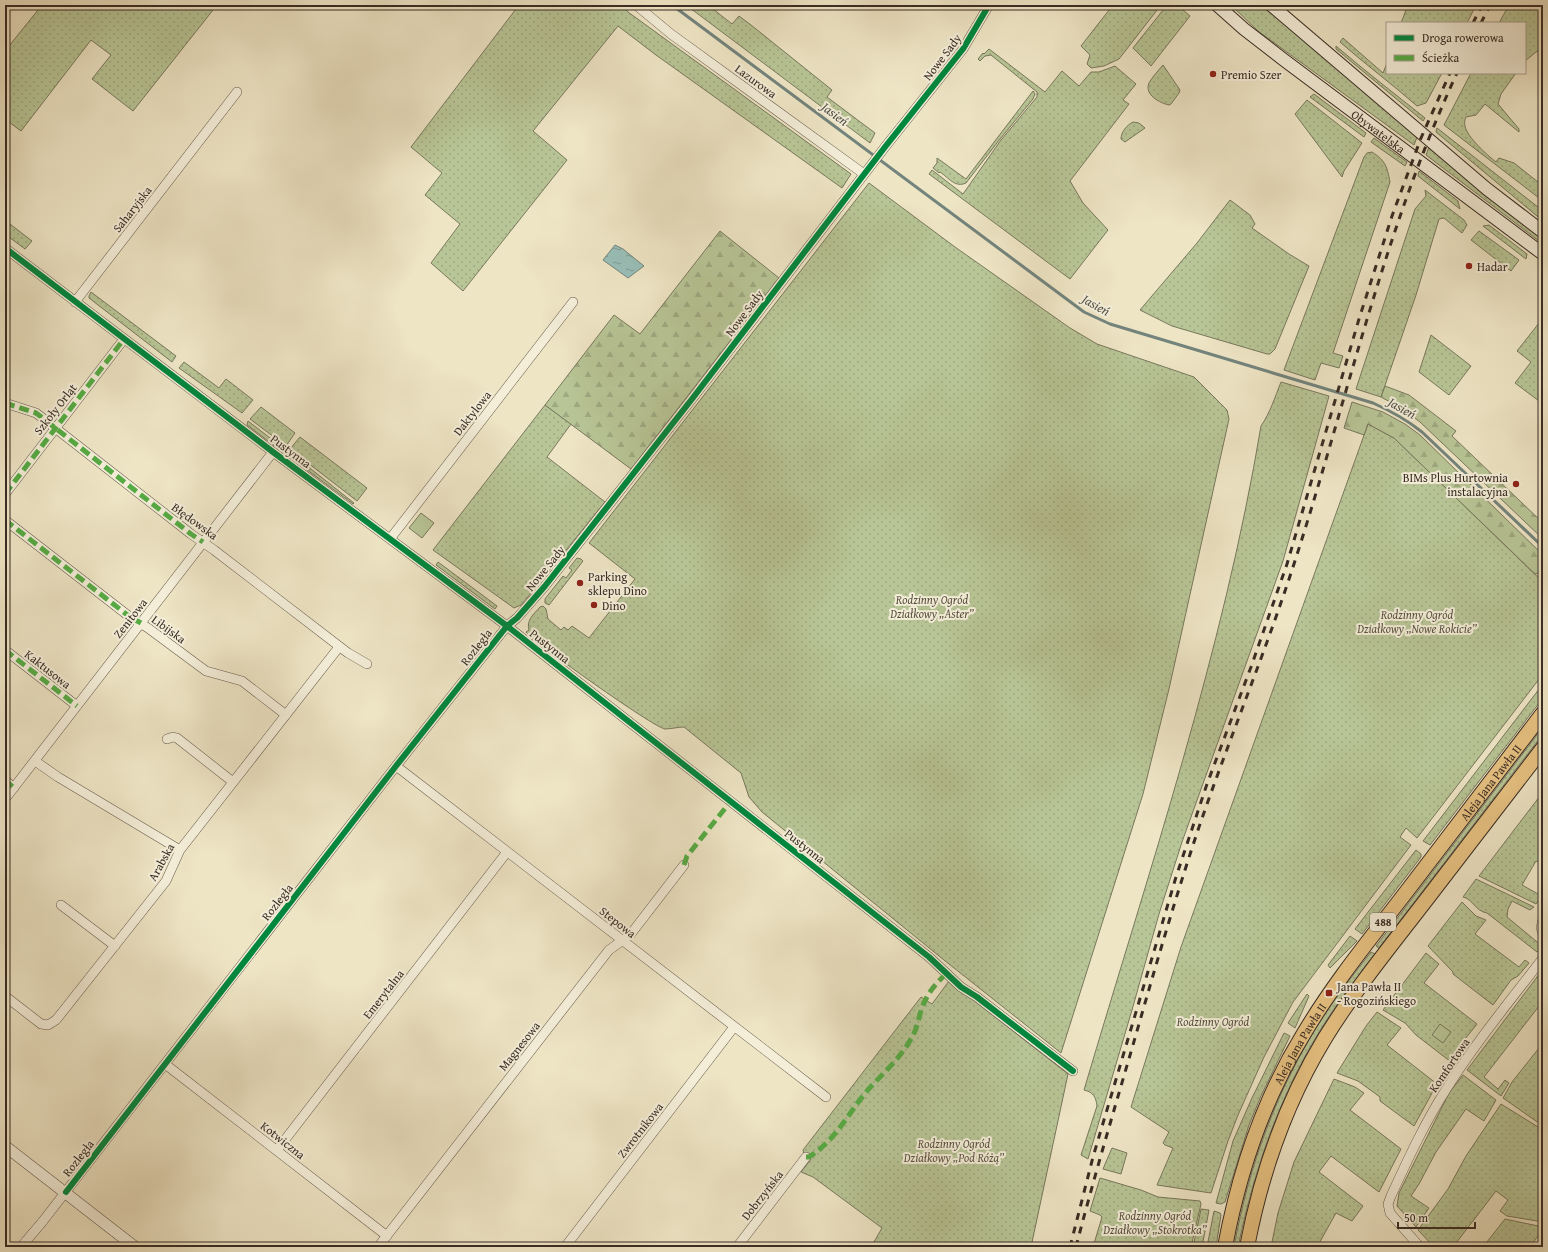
<svg xmlns="http://www.w3.org/2000/svg" width="1548" height="1252" font-family="'Gentium Book Plus',serif">
  <defs>
    <pattern id="grass-dots" width="8" height="8" patternUnits="userSpaceOnUse"><rect width="8" height="8" fill="#b8c596"/><path d="M2 2h.1M6 6h.1" fill="none" stroke="#9fa981" stroke-width="1.8" stroke-linecap="round"/></pattern>
    <pattern id="forest-firs" width="22" height="20" patternUnits="userSpaceOnUse"><rect width="22" height="20" fill="#b8c596"/><path d="M5 1l3.5 6h-7zM16 11l3.5 6h-7z" fill="#9fa981"/></pattern>
    <pattern id="water-ripples" width="26" height="14" patternUnits="userSpaceOnUse"><rect width="26" height="14" fill="#99bfb8"/><path d="M2 4q2-2 4 0t4 0M15 11q2-2 4 0t4 0" fill="none" stroke="#7e9b95"/></pattern>
  </defs>
  <rect width="100%" height="100%" fill="#eee5c5"/>
  <filter id="stains"><feTurbulence type="fractalNoise" baseFrequency=".005" numOctaves="4"/><feColorMatrix values="0 0 0 0 .2 0 0 0 0 .09 0 0 0 0 .02 0 0 0 .5 -.17"/></filter>
  <radialGradient id="worn" r=".72"><stop offset=".6" stop-color="#630" stop-opacity="0"/><stop offset="1" stop-color="#630" stop-opacity=".3"/></radialGradient>
  <!-- grass -->
  <path fill="url(#grass-dots)" stroke="#78785d" d="M42 5H217L133 111 92 79 111 55 91 40 21 131 5 119V51Z
    M519 5H622L628 12 851 174 842 188 656 55 618 26 533 131 567 160 463 291 431 263 460 224 425 195 442 173 411 147Z
    M686 5H708L732 24 739 16 751 25 832 90 827 97 875 133 870 143Z
    M1113 5H1161L1119 59 1104 66 1091 68 1087 64 1090 55 1081 46Z
    M1167 5H1177L1190 16 1151 66 1133 48Z
    M1231 5H1262L1417 137 1414 145 1258 31Z
    M1408 5H1476L1467 23H1401Z
    M1509 5H1543V50L1536 52 1525 61V23H1499Z
    M1343 38 1383 73 1387 63V73H1442L1426 103 1417 106C1392 84 1365 64 1340 42Z
    M1336 46C1365 71 1395 94 1425 118L1423 121 1336 49Z
    M989 49 1045 92 1062 71 1079 86 1091 72H1099L1115 66 1136 84 1123 100 1129 104 1070 181 1083 203 1108 230 1070 279 929 174 932 170 963 194 1001 140 1037 97V92L991 55 985 56 980 61 978 59 983 53 984 54Z
    M1163 65 1180 90 1179 93 1171 104 1169 105C1160 103 1144 95 1149 83 1152 77 1159 70 1163 65Z
    M1471 73H1516L1501 94 1498 104 1519 129V132L1485 104 1476 115 1466 117C1465 119 1464 123 1465 126 1467 137 1487 155 1496 162L1499 158 1514 163 1543 186V201L1444 125Z
    M1033 91 1035 94 1033 99 1000 139 966 183C955 188 949 178 940 172L939 173 933 168 937 163V158L966 179Z
    M1314 94 1366 133 1364 137 1310 97Z
    M1307 100 1362 143 1344 171 1342 177 1295 114Z
    M1133 122 1139 123 1145 128 1125 142 1121 139C1121 132 1127 125 1133 122Z
    M1437 128 1543 211V221L1436 132Z
    M1374 138 1407 162 1405 166 1371 142Z
    M1429 147 1482 193 1543 239V244L1426 155Z
    M1372 152C1386 161 1387 167 1390 182L1333 353 1343 356 1339 368 1321 363 1315 380 1284 370 1364 157 1367 153Z
    M1419 171 1458 201 1460 209 1418 176Z
    M869 183 955 247 1070 328 1097 344 1194 377 1227 410 1229 419 1169 689 1143 794 1061 1053 944 960 762 812 749 797 741 773 684 727C678 727 671 729 665 729 653 727 536 644 526 632L529 630C526 620 534 614 540 607L543 606 546 609 548 619 561 630 564 627 568 630 572 626 589 638 635 579 589 543Z
    M1425 190 1464 220 1467 225 1462 233 1444 218 1439 219 1416 295 1381 397 1356 389 1415 209 1426 196Z
    M1230 200 1250 215 1255 224 1252 228 1289 254 1309 266 1275 349 1270 354H1267L1172 326 1140 310 1197 243Z
    M6 221 32 241 25 249 5 234Z
    M1489 225 1527 254 1526 259 1483 226Z
    M1479 231 1519 260 1511 271 1471 240Z
    M91 292 176 356 172 362 89 298V296Z
    M1543 318V404L1515 383 1531 362 1517 351Z
    M1431 335 1471 366 1449 395 1419 372Z
    M184 362 219 388 226 379 253 400 242 413 179 368Z
    M1281 382 1329 396 1283 561 1182 842 1159 914 1132 1010 1088 1159 1081 1155 1097 1106C1096 1097 1093 1092 1084 1090 1149 870 1223 653 1261 426 1270 413 1275 397 1281 382Z
    M545 405 571 424 547 457 605 502 527 598 521 605 514 608 433 550Z
    M261 407 295 433 286 446 250 419Z
    M248 421 283 448 282 450H280L247 425Z
    M1368 424 1394 438 1543 582V674L1417 838 1406 828 1400 837 1411 845 1293 1002 1264 1057 1238 1115 1228 1141 1211 1193 1157 1185 1173 1148 1165 1145 1163 1143 1169 1132 1131 1107 1181 947Z
    M300 437 367 488 357 501 290 449Z
    M297 458 354 503 353 504 295 461Z
    M577 558 581 559 583 561 549 605 545 603V599L563 576 566 578 572 570 569 568Z
    M438 562 497 606 495 609 436 565Z
    M1543 684V698L1430 845 1423 841Z
    M1543 727V734L1379 948 1376 946Z
    M1543 792V854L1538 862 1536 861 1522 885 1538 894 1543 885V894L1536 904 1479 876Z
    M1416 850 1421 854V857L1362 934 1355 929Z
    M1476 879 1534 907 1530 910 1512 901 1508 909 1507 917 1542 946 1537 952 1487 913C1475 911 1473 899 1463 897Z
    M1462 902 1476 916 1486 920 1475 934 1519 967 1525 960 1529 963 1518 976 1511 980 1493 1005 1453 974V972L1428 946Z
    M1350 936 1357 941 1330 968 1328 965Z
    M1371 952 1375 954C1359 975 1342 996 1328 1018 1282 1088 1255 1166 1238 1247H1234C1249 1165 1277 1089 1322 1018 1337 995 1354 974 1371 952Z
    M1426 953 1439 964 1424 983 1477 1024 1465 1039 1451 1062 1416 1035 1405 1023 1383 1010Z
    M1543 969V1001L1484 1077 1498 1089 1505 1080 1509 1083 1501 1096 1467 1070Z
    M949 981 1068 1074 1031 1247H871L882 1228 813 1177 801 1172 811 1159 804 1154 803 1150 921 997 932 1004Z
    M1307 994 1309 996 1295 1028 1288 1023Z
    M1377 1012 1401 1028 1387 1045 1437 1084 1414 1126 1380 1101V1097L1358 1081 1337 1073 1366 1026Z
    M1284 1033 1290 1036 1261 1096 1249 1125 1225 1202 1221 1204 1216 1203 1233 1141 1252 1098Z
    M1543 1043V1116L1541 1120 1543 1121V1126L1503 1098 1512 1082Z
    M1463 1075 1496 1100 1484 1121 1466 1109 1436 1152 1419 1184 1411 1196 1429 1208 1416 1227 1397 1206 1399 1193 1449 1093Z
    M1334 1079 1355 1087 1364 1093 1350 1110 1401 1149 1379 1192 1331 1156 1319 1172 1363 1206 1352 1221 1336 1213 1317 1247H1271L1278 1213 1294 1162Z
    M1501 1104 1543 1130V1205L1540 1210 1543 1212V1222L1507 1216 1500 1211 1508 1200 1496 1191 1453 1247H1434L1418 1230 1448 1189 1466 1156Z
    M1112 1148 1127 1153 1121 1174 1103 1169Z
    M1100 1178 1141 1190 1158 1197 1200 1201 1201 1204 1191 1247H1093L1102 1217 1100 1215 1090 1211Z
    M1201 1209 1209 1210 1202 1247H1193Z
    M1214 1211 1220 1213 1221 1215 1216 1247H1207Z
    M1505 1219 1543 1227V1239L1538 1236 1530 1247H1483Z"/>
  <!-- forest -->
  <path fill="url(#forest-firs)" stroke="#78785d" d="M720 231 779 278 631 469 545 405 614 315 640 334Z
    M1385 386 1409 395 1456 431 1452 436 1543 523V539L1420 422 1401 408 1381 397Z
    M1352 402 1383 412 1405 424 1420 435 1543 555V576L1540 573 1535 574 1394 438 1368 424 1364 435 1344 428Z"/>
  <!-- park -->
  <path fill="#b8c596" stroke="#78785d" d="M421 513 434 523 422 538 409 528Z
    M1440 1024 1451 1032 1443 1043 1432 1035Z"/>
  <!-- water -->
  <path fill="url(#water-ripples)" stroke="#73847d" d="M615 245 623 249 644 266 628 278 603 260Z"/>
  <g fill="none" stroke-linecap="round" stroke-linejoin="round">
    <!-- stream -->
    <path stroke="#73847d" stroke-width="3" d="M672 5 1084 312 1110 324 1373 403C1391 411 1407 420 1422 432L1543 547"/>
    <!-- minor casing -->
    <g stroke="#665a4c" stroke-width="10">
      <path id="minor" d="M636 5 671 34 864 174
        M5 248 273 452 507 626 929 957 961 987 977 997 1073 1071
        M75 302 237 92
        M5 403 36 413 191 534 214 550 348 653 367 664
        M5 494 124 339
        M5 520 130 617 148 628 206 671 242 681 286 715
        M390 539 573 302
        M5 650 77 706
        M167 739 173 737 177 738 233 782
        M35 761 58 777 180 850
        M396 766 826 1097
        M5 780 14 788
        M5 799 273 452
        M61 905 115 946
        M1543 919 1541 928 1543 934
        M5 996 41 1024 48 1025 56 1020 166 881 180 850 339 647
        M165 1064 387 1236
        M277 1150 507 852
        M21 1247 43 1221 396 766 507 626 517 618 545 586 692 399 885 147 963 49 989 5
        M378 1247 609 950 630 935 684 865
        M565 1247 734 1027
        M737 1247 806 1157
        M1420 1247 1390 1213 1388 1204 1391 1196C1408 1159 1425 1122 1447 1088 1476 1042 1510 1001 1543 958"/>
    </g>
    <!-- tertiary casing -->
    <g stroke="#665a4c" stroke-width="12">
      <path id="tertiary" d="M5 1146 135 1247"/>
    </g>
    <!-- secondary casing -->
    <g stroke="#392c24" stroke-width="14">
      <g id="secondary">
        <path id="s1" d="M1217 5 1244 29 1284 60 1543 254"/>
        <path d="M1271 5 1487 189 1543 232"/>
      </g>
    </g>
    <!-- primary casing -->
    <g stroke="#392c24" stroke-width="16">
      <g id="primary">
        <path id="s2" d="M1225 1247C1239 1172 1263 1100 1303 1035 1333 984 1371 938 1407 891 1452 832 1497 773 1543 713"/>
        <path d="M1247 1247C1261 1174 1286 1102 1325 1038 1354 991 1389 948 1423 904 1463 852 1503 800 1543 748"/>
      </g>
    </g>
    <!-- minor -->
    <use href="#minor" stroke="#f4eed9" stroke-width="9"/>
    <!-- tertiary -->
    <use href="#tertiary" stroke="#f4eed9" stroke-width="11"/>
    <!-- secondary -->
    <use href="#secondary" stroke="#f4eed9" stroke-width="12"/>
    <!-- primary -->
    <use href="#primary" stroke="#e7c282" stroke-width="14"/>
    <!-- rail -->
    <path stroke="#392c24" stroke-width="3" stroke-dasharray="7 7" stroke-linecap="butt" d="M1473 23 1482 5
      M1481 23 1490 5
      M1070 1247 1093 1157 1176 877 1207 784 1251 667 1287 564 1359 319 1392 216 1421 138 1450 73
      M1076 1247C1094 1177 1115 1107 1135 1038 1155 968 1175 899 1198 830 1228 742 1264 656 1293 567 1347 401 1383 233 1457 73"/>
    <!-- quiet -->
    <path stroke="#55ab44" stroke-width="5" stroke-dasharray="10 5" stroke-linecap="butt" d="M5 403 36 413 191 534 203 542
      M5 494 124 339
      M5 520 130 617 141 623
      M5 650 77 706
      M5 780 14 788
      M684 865 687 856 731 801
      M806 1157H809C836 1140 847 1115 867 1091 881 1075 902 1057 912 1037 917 1029 918 1020 921 1011 926 995 934 985 946 974"/>
    <!-- cycleway casing -->
    <g stroke="#f4eed9" stroke-width="8">
      <path id="cycleway" d="M5 248 273 452 507 626 929 957 961 987 977 997 1073 1071
        M66 1192 396 766 507 626 517 618 545 586 692 399 885 147 963 49 989 5"/>
    </g>
    <!-- cycleway -->
    <use href="#cycleway" stroke="#00873e" stroke-width="6"/>
  </g>
  <!-- markers -->
  <g fill="#8f2418" stroke="#f4eed9" stroke-width="1.5">
    <circle cx="1213" cy="74" r="4"/>
    <circle cx="1469" cy="266" r="4"/>
    <circle cx="1516" cy="484" r="4"/>
    <circle cx="580" cy="583" r="4"/>
    <circle cx="594" cy="605" r="4"/>
    <rect x="1325" y="989" width="8" height="8" rx="2"/>
  </g>
  <g text-anchor="middle" dominant-baseline="central" stroke-width="4" stroke-linejoin="round" paint-order="stroke">
    <!-- shield labels -->
    <rect fill="#f4eed9" stroke="#71665a" stroke-width="1" x="1370" y="913" width="26" height="18" rx="3"/>
    <g font-size="11" font-weight="bold" fill="#392c24">
      <text x="1383" y="922">488</text>
    </g>
    <!-- street labels -->
    <g font-size="12" fill="#392c24" stroke="#f4eed9">
      <text transform="translate(942 57) rotate(-53)">Nowe Sady</text>
      <text transform="translate(756 81) rotate(36)">Lazurowa</text>
      <text stroke="none"><textPath href="#s1" startOffset="205">Obywatelska</textPath></text>
      <text transform="translate(132 209) rotate(-52)">Saharyjska</text>
      <text transform="translate(744 313) rotate(-53)">Nowe Sady</text>
      <text transform="translate(55 409) rotate(-52)">Szkoły Orląt</text>
      <text transform="translate(472 413) rotate(-52)">Daktylowa</text>
      <text transform="translate(291 451) rotate(37)">Pustynna</text>
      <text transform="translate(195 521) rotate(36)">Błędowska</text>
      <text transform="translate(545 568) rotate(-51)">Nowe Sady</text>
      <text transform="translate(130 618) rotate(-52)">Zenitowa</text>
      <text transform="translate(169 629) rotate(36)">Libijska</text>
      <text transform="translate(550 646) rotate(38)">Pustynna</text>
      <text transform="translate(476 647) rotate(-52)">Rozległa</text>
      <text transform="translate(48 669) rotate(38)">Kaktusowa</text>
      <text stroke="none"><textPath href="#s2" startOffset="542">Aleja Jana Pawła II</textPath></text>
      <text transform="translate(805 846) rotate(38)">Pustynna</text>
      <text transform="translate(161 862) rotate(-61)">Arabska</text>
      <text transform="translate(277 902) rotate(-52)">Rozległa</text>
      <text transform="translate(618 922) rotate(38)">Stepowa</text>
      <text transform="translate(383 994) rotate(-52)">Emerytalna</text>
      <text stroke="none"><textPath href="#s2" startOffset="218">Aleja Jana Pawła II</textPath></text>
      <text transform="translate(519 1046) rotate(-52)">Magnesowa</text>
      <text transform="translate(1449 1065) rotate(-56)">Komfortowa</text>
      <text transform="translate(640 1130) rotate(-52)">Zwrotnikowa</text>
      <text transform="translate(283 1140) rotate(38)">Kotwiczna</text>
      <text transform="translate(78 1158) rotate(-52)">Rozległa</text>
      <text transform="translate(762 1195) rotate(-52)">Dobrzyńska</text>
    </g>
    <!-- poi labels -->
    <g font-size="12" fill="#392c24" stroke="#f4eed9" text-anchor="start">
      <text x="1221" y="74">Premio Szer</text>
      <text x="1477" y="266">Hadar</text>
      <text x="1508" y="477" text-anchor="end">BIMs Plus Hurtownia<tspan x="1508" dy="14">instalacyjna</tspan></text>
      <text x="588" y="576">Parking<tspan x="588" dy="14">sklepu Dino</tspan></text>
      <text x="602" y="605">Dino</text>
      <text x="1337" y="986">Jana Pawła II<tspan x="1337" dy="14">- Rogozińskiego</tspan></text>
    </g>
    <!-- park labels -->
    <g font-size="12" font-style="italic" fill="#595240" stroke="#f4eed9">
      <text x="932" y="599">Rodzinny Ogród<tspan x="932" dy="14">Działkowy „Aster”</tspan></text>
      <text x="1417" y="614">Rodzinny Ogród<tspan x="1417" dy="14">Działkowy „Nowe Rokicie”</tspan></text>
      <text x="1213" y="1021">Rodzinny Ogród</text>
      <text x="954" y="1143">Rodzinny Ogród<tspan x="954" dy="14">Działkowy „Pod Różą”</tspan></text>
      <text x="1155" y="1215">Rodzinny Ogród<tspan x="1155" dy="14">Działkowy „Stokrotka”</tspan></text>
    </g>
    <!-- water labels -->
    <g font-size="13" font-style="italic" fill="#515149" stroke="#f4eed9">
      <text transform="translate(835 114) rotate(37)">Jasień</text>
      <text transform="translate(1096 305) rotate(29)">Jasień</text>
      <text transform="translate(1402 408) rotate(29)">Jasień</text>
    </g>
  </g>
  <!-- margin -->
  <rect width="1548" height="1252" fill="none" stroke="#eee5c5" stroke-width="20"/>
  <rect x="6" y="6" width="1536" height="1240" fill="none" stroke="#392c24" stroke-width="2"/>
  <rect x="10" y="10" width="1528" height="1232" fill="none" stroke="#392c24"/>
  <!-- legend -->
  <rect x="1386" y="22" width="140" height="52" fill="#f4eed9" stroke="#a9a091"/>
  <rect x="1394" y="35" width="20" height="6" fill="#00873e" stroke="#a9a091"/>
  <text x="1422" y="42" font-size="12" fill="#392c24">Droga rowerowa</text>
  <rect x="1394" y="55" width="20" height="6" fill="#55ab44" stroke="#a9a091"/>
  <text x="1422" y="62" font-size="12" fill="#392c24">Ścieżka</text>
  <!-- scale -->
  <path d="M1398 1222v6h77v-6" fill="none" stroke="#392c24" stroke-width="2"/>
  <text x="1404" y="1222" font-size="12" fill="#392c24" stroke="#f4eed9" stroke-width="3" paint-order="stroke">50 m</text>
  <rect width="100%" height="100%" filter="url(#stains)"/>
  <rect width="100%" height="100%" fill="url(#worn)"/>
</svg>
